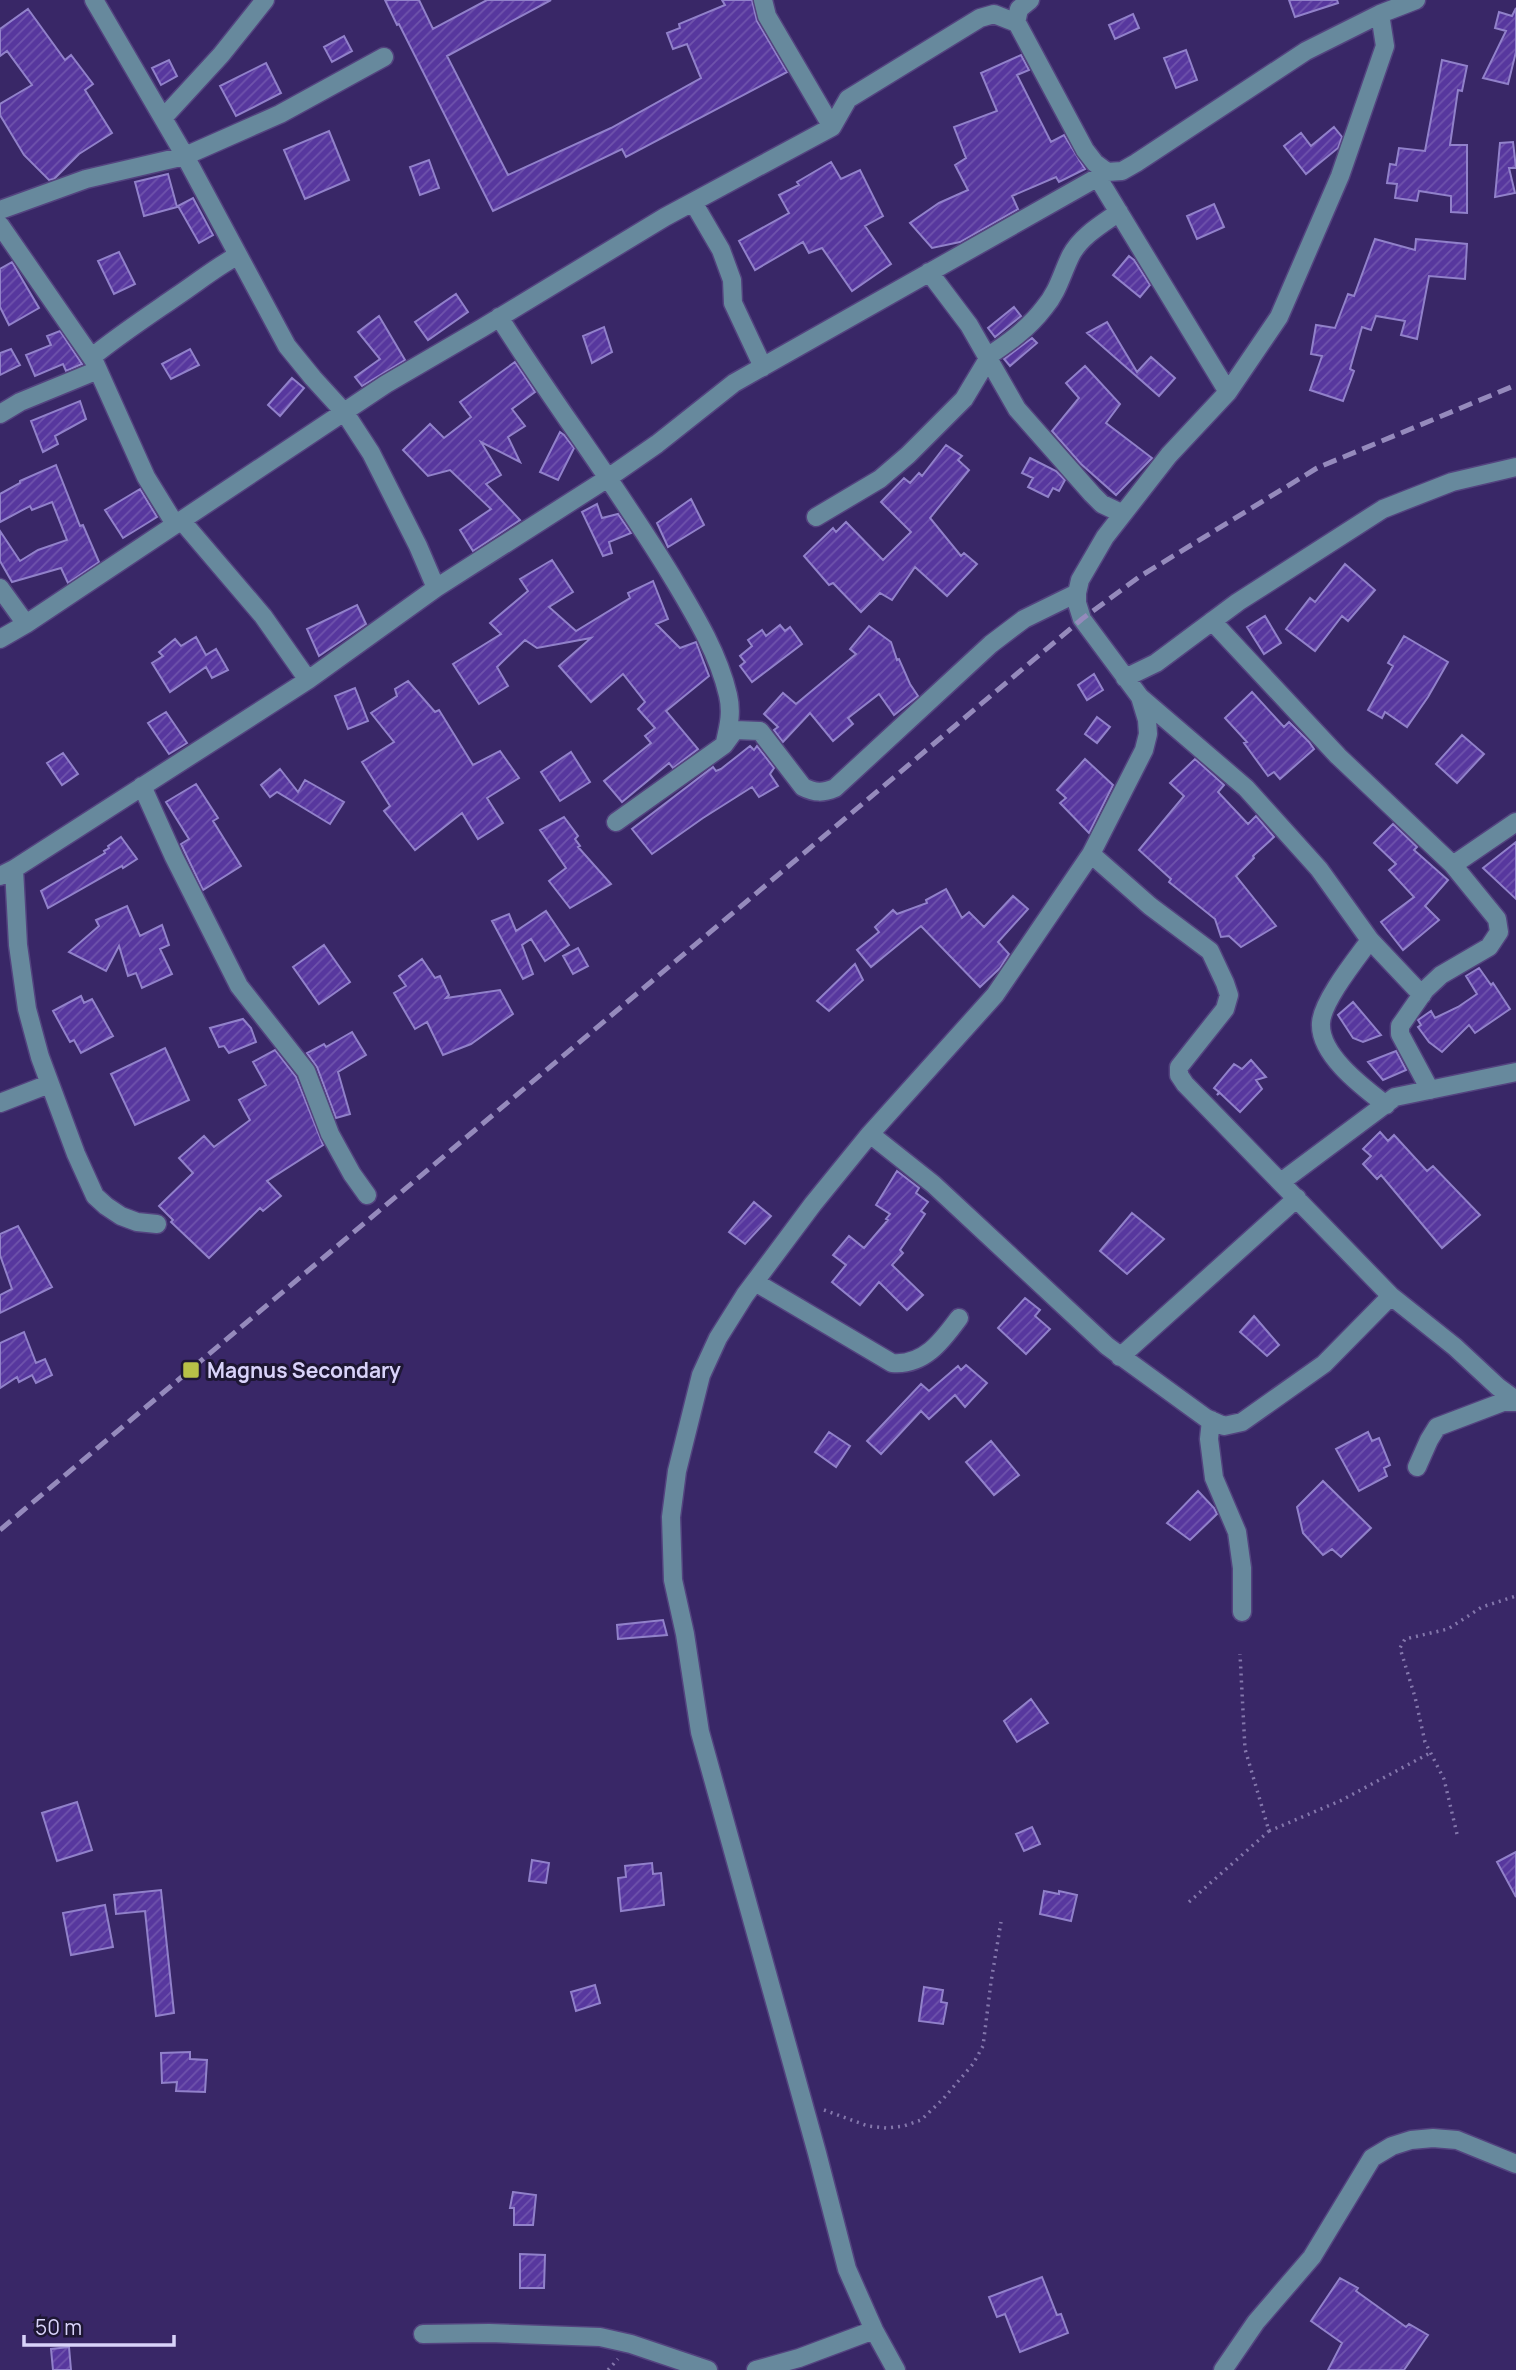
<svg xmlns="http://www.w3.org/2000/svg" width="1516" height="2370" font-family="Manrope,sans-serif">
  <defs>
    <pattern id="building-hatch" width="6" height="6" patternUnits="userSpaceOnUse" patternTransform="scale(1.75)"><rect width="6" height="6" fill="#57379e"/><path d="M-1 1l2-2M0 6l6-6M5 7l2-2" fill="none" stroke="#6f53ac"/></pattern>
  </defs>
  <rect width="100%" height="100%" fill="#392767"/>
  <!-- building -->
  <path fill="url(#building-hatch)" stroke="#9181ca" stroke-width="2" d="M385 0H419L433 29 487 0H551L447 56 508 175 611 128 701 78 687 44 673 49 667 33 680 28 679 24 725 5 722 0H752L757 21 787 72 626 157 622 149 493 211 399 24 397 25Z
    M1289 0H1337L1338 3 1295 17Z
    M1516 8V52L1508 84 1483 78 1506 31 1495 28 1499 12 1512 16Z
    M28 9 65 60 71 55 93 84 85 90 112 133 79 154 54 179 49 180 24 155 0 115V104L32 85 7 51 0 56V29Z
    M1133 14 1139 28 1115 39 1109 25Z
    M344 36 352 51 332 62 324 47Z
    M1186 50 1197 80 1176 88 1164 58Z
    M1021 55 1029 70 1017 75 1051 142 1064 135 1085 169 1059 182 1056 177 1012 196 1018 209 960 242 932 248 910 223 939 203 968 190 955 165 966 158 954 127 997 111 981 73Z
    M169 60 177 76 161 85 152 68Z
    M1442 60 1467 66 1462 91 1458 90 1450 145H1467V213L1451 212V196L1419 191 1417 201 1395 198 1397 184 1387 183 1390 164 1396 165 1399 148 1425 151Z
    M266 63 281 93 236 116 220 86Z
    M1334 127 1342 137 1338 148 1306 174 1284 146 1301 133 1311 146Z
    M329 131 349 180 305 199 284 150Z
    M1513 142 1516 168H1509L1515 193 1495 197 1500 143Z
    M429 160 439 188 420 195 410 167Z
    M831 162 841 179 860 170 883 216 865 226 891 264 852 291 822 248 809 253 803 242 755 270 739 241 789 213 779 195 799 185 797 182Z
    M168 174 177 207 144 216 135 182Z
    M193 198 213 235 199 243 178 206Z
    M1214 204 1224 227 1197 239 1187 216Z
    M1375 239 1415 250 1416 239 1467 244 1465 279 1429 276 1417 339 1401 335 1405 321 1376 316 1371 330 1362 327 1350 369 1354 371 1343 401 1310 390 1322 356 1311 354 1316 325 1335 328 1348 294 1354 296Z
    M119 252 135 284 114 294 98 261Z
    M1129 256 1134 260 1150 285 1140 297 1113 275Z
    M12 262 39 308 9 325 0 307V269Z
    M456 294 468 312 428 340 415 322Z
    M1014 307 1021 316 995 337 988 328Z
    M379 316 405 360 362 386 355 377 380 359 358 332Z
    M1107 322 1137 372 1151 357 1175 378 1159 396 1087 333Z
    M604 327 612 352 592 363 583 336Z
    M60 331 82 364 66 371 63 364 35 376 26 355 51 345 47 336Z
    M1032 338 1037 343 1010 366 1004 359Z
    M11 349 20 365 0 375V353Z
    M190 349 199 365 171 379 162 364Z
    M515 362 535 392 512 409 525 426 508 437 520 462 481 442 501 475 486 484 520 520 473 551 460 530 491 509 450 470 428 476 403 450 430 424 444 438 471 417 460 402Z
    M1085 366 1120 404 1106 423 1152 458 1116 495 1081 464 1052 431 1079 398 1066 383Z
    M292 378 304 388 280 416 268 405Z
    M80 401 86 419 55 436 58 444 43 452 31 421Z
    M560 432 564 435 574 448 558 480 540 472Z
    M946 445 962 456 958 460 969 470 930 518 961 556 964 553 977 564 947 596 915 567 892 600 880 593 861 612 833 583 829 585 804 556 833 528 836 532 846 522 883 560 911 532 881 502 904 478 910 483 919 473 922 476Z
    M1030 458 1056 471 1065 480 1059 491 1053 488 1048 497 1028 487 1033 478 1022 473Z
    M56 465 80 526 83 525 99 562 68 583 61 568 12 582 0 561V531L20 561 38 550 67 540 52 502 32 510 30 506 0 522V494L20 483V481Z
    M140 489 157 517 123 538 105 510Z
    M691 499 704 525 668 547 657 523Z
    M597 504 602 518 618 514 631 533 609 542 612 553 603 556 582 512Z
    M552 560 573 592 549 607 576 631 630 598 628 593 653 581 668 619 656 624 680 648 696 642 709 676 666 711 698 749 673 768 669 763 622 802 604 781 651 743 645 736 655 728 638 709 645 702 623 674 591 702 559 666 591 638 537 648 525 640 497 667 508 686 479 704 453 664 501 634 490 623 528 591 520 579Z
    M1345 564 1375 590 1348 621 1342 616 1315 651 1286 629 1310 598 1315 602Z
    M357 605 366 624 319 656 307 629Z
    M1265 616 1281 643 1264 654 1247 627Z
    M780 625 785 631 790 627 802 644 752 682 740 666 745 662 740 656 752 646 748 640 762 630 766 636Z
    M869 626 891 642 897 660 899 659 910 684 918 696 894 715 879 694 848 718 853 724 833 741 810 713 783 742 774 730 778 727 764 714 783 693 796 704 856 654 850 649Z
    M1404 636 1448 662 1428 697 1407 727 1385 712 1382 718 1368 710 1393 666 1388 663Z
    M196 637 206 655 216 649 228 670 212 678 206 667 170 692 152 663 163 656 159 652 175 639 181 646Z
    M1094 674 1103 690 1087 700 1078 685Z
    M408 681 435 712 439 710 473 765 500 751 519 778 487 798 503 823 478 839 462 813 415 850 384 811 390 806 362 762 394 742 371 713 397 696 395 689Z
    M355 688 368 721 348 729 335 696Z
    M1252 692 1284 727 1289 722 1309 742 1314 749 1280 779 1274 772 1268 776 1244 743 1247 742 1225 718Z
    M166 712 187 743 169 754 148 723Z
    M1097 717 1110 727 1097 743 1085 734Z
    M1462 735 1484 754 1457 783 1436 764Z
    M750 746 754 750 757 746 774 768 770 774 778 786 759 797 752 787 703 818 652 854 632 829 713 767 716 771 721 769Z
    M571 752 590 782 560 801 541 772Z
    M63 753 78 774 62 785 47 763Z
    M1085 759 1113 785 1089 833 1060 803 1066 798 1057 790Z
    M1195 759 1224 785 1218 792 1248 824 1256 816 1274 837 1253 856 1254 858 1236 876 1276 926 1241 947 1229 936 1221 937 1215 919 1169 882 1171 879 1139 850 1184 796 1170 783Z
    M280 769 298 792 305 780 344 802 330 824 277 792 270 797 261 785Z
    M196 784 218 818 213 821 241 866 203 890 181 844 189 839 166 802Z
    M564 817 578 836 575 839 580 846 578 847 611 884 570 908 549 881 566 868 540 830Z
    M1393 824 1417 847 1414 850 1448 880 1425 906 1439 920 1403 950 1381 922 1414 897 1389 870 1396 864 1374 843Z
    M121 837 137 859 123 868 122 866 48 908 41 891 105 853 104 851 109 848 108 846Z
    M1516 842V899L1483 868Z
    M946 889 962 918 969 912 984 927 1013 896 1028 909 998 942 1009 954 1000 968 980 987 921 926 871 967 857 950 879 932 875 927 893 910 897 914 927 903 926 900Z
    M127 906 140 936 162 925 169 945 160 949 172 974 142 988 136 973 128 976 119 946 106 971 69 952 99 926 96 920Z
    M546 911 569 945 545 961 531 939 522 945 533 974 523 979 492 921 509 914 516 931Z
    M324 945 350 982 319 1004 293 967Z
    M578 948 588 966 573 974 563 956Z
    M422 959 435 978 440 976 449 995 446 998 500 990 513 1014 471 1044 443 1055 427 1022 415 1029 394 993 406 986 399 976Z
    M855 964 863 980 829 1011 817 1001Z
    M1479 968 1491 985 1493 983 1510 1009 1475 1033 1469 1025 1442 1052 1429 1042 1418 1027 1421 1025 1418 1020 1431 1011 1435 1018 1458 1007 1477 994 1466 976Z
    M81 996 84 1003 92 999 113 1036 81 1053 74 1040 70 1042 53 1011Z
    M1353 1002 1381 1035 1363 1042 1353 1038 1338 1015Z
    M243 1019 251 1028 256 1042 229 1053 224 1046 219 1047 210 1028Z
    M352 1032 366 1055 338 1072 350 1114 336 1118 317 1067 307 1053 324 1044 326 1047Z
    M165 1048 189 1100 135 1125 111 1074Z
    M275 1050 296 1077 323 1145 267 1181 281 1196 263 1211 260 1208 209 1258 171 1222 173 1220 159 1206 193 1173 179 1158 204 1136 214 1147 250 1120 239 1100 266 1085 253 1062Z
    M1396 1051 1406 1070 1383 1080 1368 1062Z
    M1251 1060 1266 1077 1256 1080 1262 1089 1240 1112 1220 1093 1217 1095 1219 1092 1214 1088 1234 1064 1242 1069Z
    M1380 1132 1388 1141 1394 1135 1427 1171 1433 1166 1480 1215 1442 1248 1381 1175 1377 1179 1363 1164 1371 1156 1363 1149Z
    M897 1171 919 1188 916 1193 928 1202 921 1211 925 1214 900 1250 903 1253 892 1265 923 1295 907 1310 879 1282 860 1305 832 1282 846 1265 833 1255 849 1236 864 1248 888 1220 886 1219 890 1214 876 1205Z
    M754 1202 771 1216 745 1244 729 1232Z
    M1132 1213 1164 1239 1127 1274 1100 1251Z
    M18 1226 52 1287 0 1313V1295L12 1289 0 1255V1234Z
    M1025 1298 1040 1310 1035 1316 1050 1329 1026 1354 998 1328Z
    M1254 1316 1279 1345 1267 1356 1240 1332Z
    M24 1332 36 1363 45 1359 52 1375 36 1383 32 1375 19 1382 17 1377 0 1388V1343Z
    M966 1365 987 1383 965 1407 955 1395 929 1419 921 1411 881 1454 867 1441 921 1384 929 1391 958 1366 961 1370Z
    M829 1432 850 1446 836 1467 815 1452Z
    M1368 1432 1372 1441 1379 1438 1390 1465 1384 1468 1387 1476 1359 1491 1336 1449Z
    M991 1441 1019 1475 994 1495 966 1462Z
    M1323 1481 1371 1528 1341 1557 1332 1549 1323 1555 1303 1533 1297 1507Z
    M1198 1491 1214 1508 1217 1514 1190 1540 1167 1523Z
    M663 1620 667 1635 618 1639 617 1625Z
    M1031 1699 1048 1723 1017 1742 1004 1721Z
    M77 1802 92 1850 57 1861 42 1813Z
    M1032 1827 1040 1844 1024 1851 1016 1834Z
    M1516 1852V1897L1497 1862Z
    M532 1860 549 1863 546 1883 529 1881Z
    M652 1863 653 1874 661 1873 664 1905 621 1911 618 1878 626 1877 625 1866Z
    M161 1890 174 2013 156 2016 145 1911 116 1914 114 1895Z
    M1044 1891 1059 1894V1891L1077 1895 1071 1921 1040 1914Z
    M105 1905 113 1947 71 1955 63 1913Z
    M595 1985 600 2003 576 2011 571 1992Z
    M924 1987 943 1990 941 2002 947 2003 943 2024 919 2021Z
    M190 2052V2059L207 2060 205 2092 176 2091 177 2082 162 2083 161 2053Z
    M513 2192 536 2195 533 2225H514V2208H510Z
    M520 2254 545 2255 544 2288H520Z
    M1042 2277 1057 2315 1061 2314 1068 2333 1020 2352 1005 2314 997 2317 989 2297Z
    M1340 2278 1358 2288 1356 2291 1406 2327 1409 2324 1428 2335 1404 2370H1328L1342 2343 1311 2321Z
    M69 2347 71 2370H53L51 2349Z"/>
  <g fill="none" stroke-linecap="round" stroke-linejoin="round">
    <!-- minor casing -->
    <g stroke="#53437f" stroke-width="21">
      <path id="minor" d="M94 0 185 156 287 346 313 378 345 413 371 453 418 546 436 588
        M763 0 767 16 832 127
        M1016 23 1019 9 1030 0
        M163 118 221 55 265 0
        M1098 178 1228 392
        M693 202 721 250 732 280 733 303 763 367
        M0 210 86 179 185 156 280 114 384 57
        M0 225 94 361 146 477 175 524
        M929 272 969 325 1017 409 1092 494 1102 504 1123 514
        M499 317C554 404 617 486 671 575 693 612 718 652 728 695 732 712 729 725 725 742
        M92 357C119 335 148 316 177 296 198 282 216 267 237 256
        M987 357C1008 343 1028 329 1044 308 1058 292 1062 273 1071 255 1081 236 1102 224 1119 212
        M0 414 20 402 98 370
        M816 517 880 479 908 455 964 399 988 359
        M181 520 263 616 308 680
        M0 588 26 624
        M1212 621 1338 756 1453 865 1497 919 1499 932 1489 947 1441 975 1425 990 1400 1026V1034L1430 1090
        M0 639 26 624 386 384 482 328 665 217 832 127 848 99 980 18 994 14 1017 23 1085 150 1095 163 1107 172 1122 171 1136 163 1306 51 1380 14 1416 0
        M1125 678 1156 663 1238 602 1383 509 1452 482 1516 467
        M1140 697 1246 788 1319 869 1370 940 1422 995
        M142 786 174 857 239 986 306 1071 330 1134 352 1174 367 1195
        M616 822 724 745 735 730 760 731 803 787C815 793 823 793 835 788L991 644 1024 619 1077 593
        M1091 854 1150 906 1210 951 1225 983 1229 995 1225 1009 1179 1067V1075L1185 1084 1391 1296 1455 1347 1498 1387 1516 1400
        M1453 865 1516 822
        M14 869 18 945 27 1009 40 1057 76 1154 95 1196 106 1206 121 1216 137 1222 157 1224
        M0 876 14 869 308 680 436 588 608 478 657 444 734 383 1107 172
        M1370 940C1357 958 1322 1001 1321 1023 1319 1055 1364 1088 1386 1105
        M0 1103 49 1084
        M870 1134 933 1184 1107 1346 1206 1418 1224 1426 1242 1422 1324 1364 1391 1296
        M1281 1182 1395 1097 1516 1072
        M755 1282 892 1363C924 1366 942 1341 959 1318
        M1120 1357 1297 1198
        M1211 1420 1209 1439 1214 1478 1237 1532 1242 1568V1612
        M1417 1467 1429 1440 1437 1427 1503 1402H1516
        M423 2334 489 2333 600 2337 631 2344 708 2370
        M756 2370 799 2358 874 2330
        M896 2370 874 2330 847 2269 817 2153 700 1732 685 1634 673 1580 671 1517 677 1471 701 1375 718 1338 745 1295 813 1204 870 1134 995 995 1091 854 1144 750 1148 734 1147 720 1140 697 1082 619 1077 603V593L1080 580 1105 537 1169 455 1228 392 1279 317 1340 176 1385 46 1380 14
        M1223 2370 1256 2322 1312 2257 1372 2158 1392 2146 1411 2140 1433 2138 1457 2140 1516 2164"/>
    </g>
    <!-- path -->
    <path stroke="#8477ac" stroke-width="3.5" stroke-dasharray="2 5" stroke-linecap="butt" d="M1269 1831 1340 1801 1430 1753
      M1457 1834 1444 1779 1425 1742 1415 1697 1400 1648 1405 1639 1448 1629 1482 1607 1516 1596
      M1189 1902 1269 1831 1245 1749 1240 1654
      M824 2110 868 2126 887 2128 904 2126 921 2120 943 2099 973 2064 983 2046 991 1982 1001 1922
      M608 2370 618 2359"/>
    <!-- minor -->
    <use href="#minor" stroke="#67899d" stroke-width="18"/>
    <!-- rail -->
    <path stroke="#958abc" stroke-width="5" stroke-dasharray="14 7" stroke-linecap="butt" d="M0 1530 1082 619 1139 577 1317 468 1516 385"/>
  </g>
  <!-- markers -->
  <rect fill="#b8c147" stroke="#1e1734" stroke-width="2.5" x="182" y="1361" width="18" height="18" rx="3.5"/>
  <g text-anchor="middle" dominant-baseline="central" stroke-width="6" stroke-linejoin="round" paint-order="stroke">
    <!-- poi labels -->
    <g font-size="21" font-weight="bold" fill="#d9d3fa" stroke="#1e1734" text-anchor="start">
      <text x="207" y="1370">Magnus Secondary</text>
    </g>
  </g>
  <!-- scale -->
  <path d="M24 2335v10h150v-10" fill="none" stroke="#d9d3fa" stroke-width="3.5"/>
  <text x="35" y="2335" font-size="21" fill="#d9d3fa" stroke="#1e1734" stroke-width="5" paint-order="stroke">50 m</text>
</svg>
